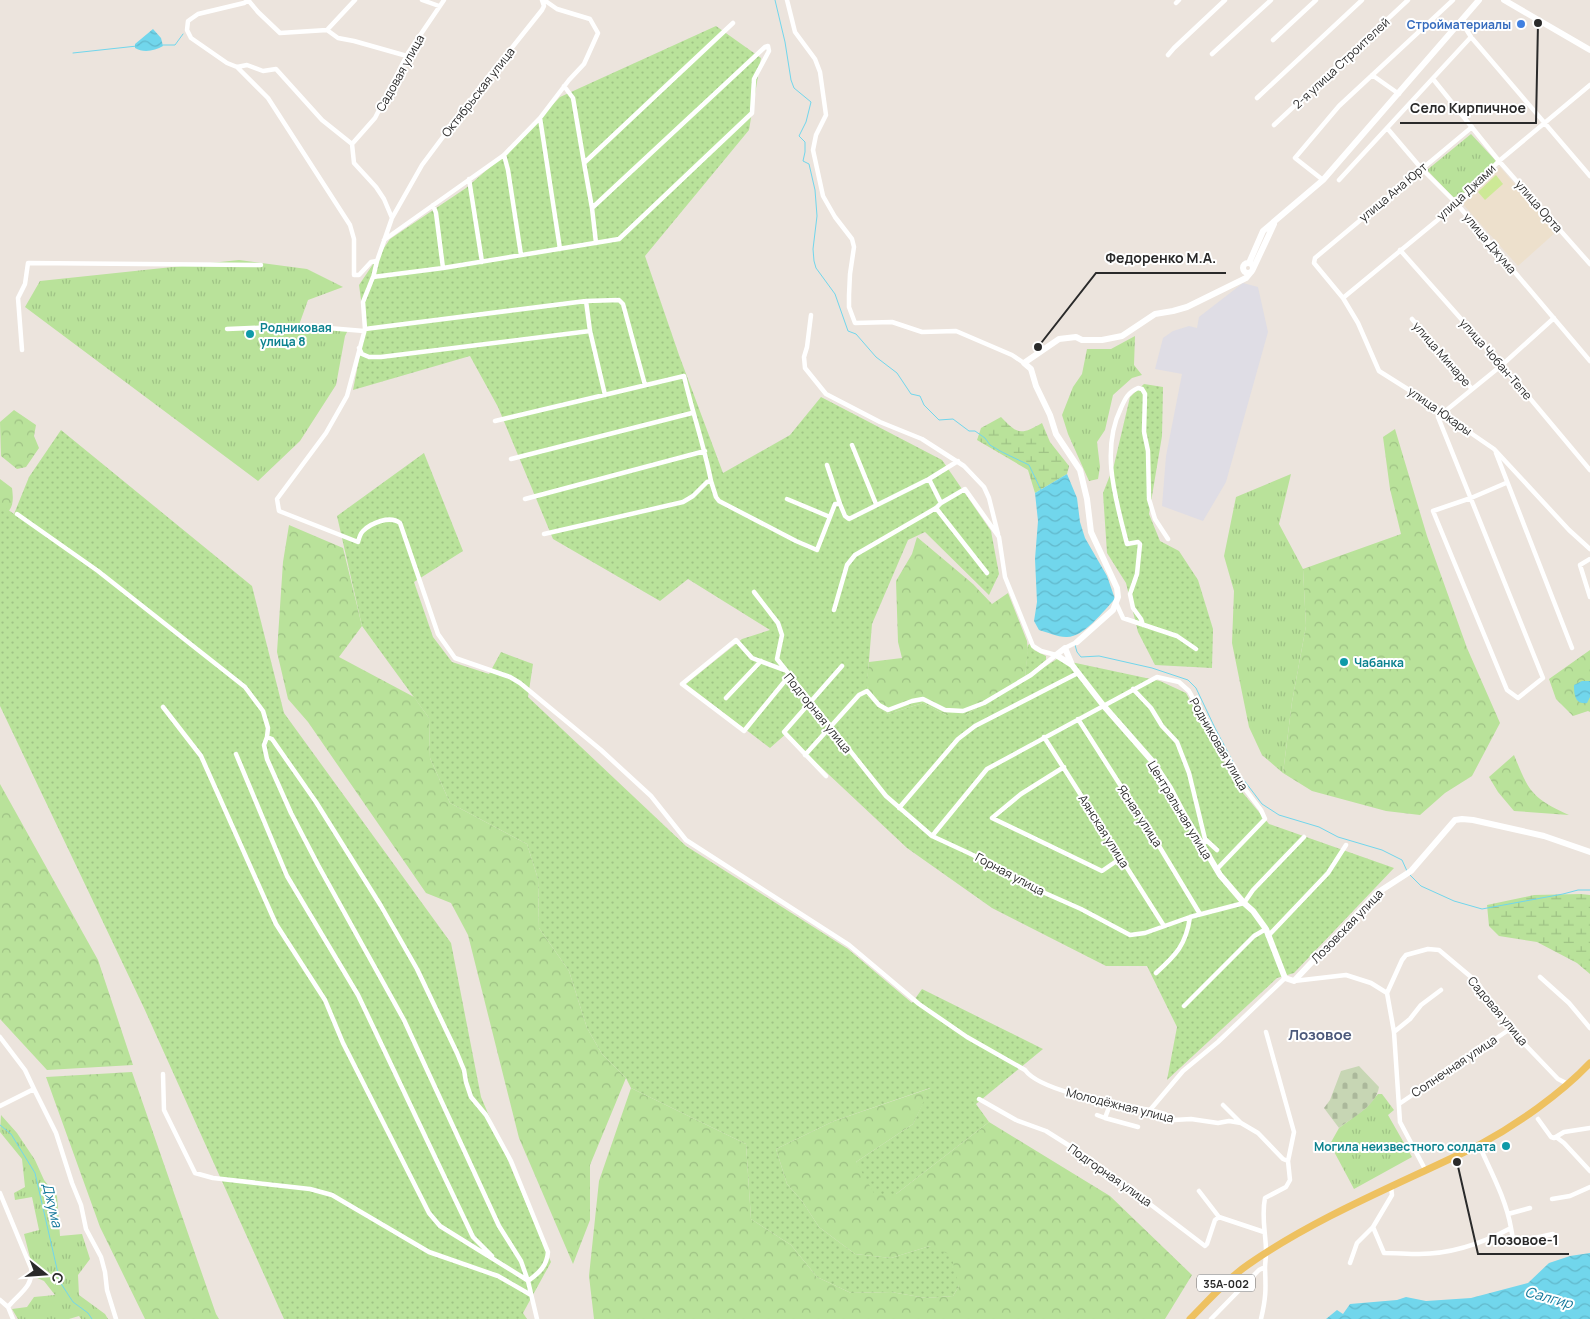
<svg xmlns="http://www.w3.org/2000/svg" width="1590" height="1319" font-family="Manrope,sans-serif">
  <defs>
    <pattern id="grass-tufts" width="24" height="20" patternUnits="userSpaceOnUse" patternTransform="scale(1.25)"><rect width="24" height="20" fill="#b9e29a"/><path d="M3 7l-1-3M5 7V3M7 7l1-3M15 17l-1-3M17 17v-4M19 17l1-3" fill="none" stroke="#9fc285"/></pattern>
    <pattern id="forest-crowns" width="20" height="18" patternUnits="userSpaceOnUse" patternTransform="scale(1.25)"><rect width="20" height="18" fill="#b9e29a"/><path d="M2 6a3 3 0 1 1 6 0M12 15a3 3 0 1 1 6 0" fill="none" stroke="#9fc285"/></pattern>
    <pattern id="wetland-marsh" width="20" height="14" patternUnits="userSpaceOnUse" patternTransform="scale(1.25)"><rect width="20" height="14" fill="#b9e29a"/><path d="M1 5h8M5 5V1M11 12h8M15 12V8" fill="none" stroke="#9fc285"/></pattern>
    <pattern id="cemetery-stones" width="16" height="16" patternUnits="userSpaceOnUse" patternTransform="scale(1.25)"><rect width="16" height="16" fill="#c7d6b4"/><path d="M2 7V4a2 2 0 0 1 4 0v3zM10 15v-3a2 2 0 0 1 4 0v3z" fill="#abb89b"/></pattern>
    <pattern id="park-dots" width="8" height="8" patternUnits="userSpaceOnUse" patternTransform="scale(1.25)"><rect width="8" height="8" fill="#b9e29a"/><path d="M2 2h.1M6 6h.1" fill="none" stroke="#9fc285" stroke-width="1.8" stroke-linecap="round"/></pattern>
    <pattern id="water-waves" width="16" height="10" patternUnits="userSpaceOnUse" patternTransform="scale(1.25)"><rect width="16" height="10" fill="#71d6ec"/><path d="M0 5q4-4 8 0t8 0" fill="none" stroke="#62b8cb"/></pattern>
  </defs>
  <rect width="100%" height="100%" fill="#ece4dd"/>
  <!-- industrial -->
  <path fill="#dfdde5" d="M1243 283 1258 287 1268 332 1226 482 1203 521 1162 506 1166 456 1182 374 1155 369 1163 338 1173 331 1189 326 1197 328 1199 317Z"/>
  <!-- education -->
  <path fill="#ede0cc" d="M1500 167 1556 232 1518 266 1461 202Z"/>
  <!-- grass -->
  <path fill="url(#grass-tufts)" d="M1471 134 1496 161 1460 197H1453L1427 170Z
    M239 260 307 269 343 287 308 300 299 325 348 330 345 336 336 385 300 441 258 481 25 307 40 281Z
    M1135 336 1134 365 1142 375 1132 378 1113 395 1105 430 1097 442 1100 467 1098 479 1089 481 1068 434 1062 415 1073 387 1082 374 1087 349H1111Z
    M1291 474 1279 524 1303 569 1306 626 1292 702 1283 773 1262 755 1249 727 1232 643 1234 591 1224 556 1236 497Z
    M1378 1094H1382L1394 1110 1388 1115 1412 1157 1354 1189 1330 1144 1339 1128 1366 1108Z
    M1 1115 17 1133 35 1160 44 1180 57 1196 60 1236 82 1234 90 1259 78 1275 79 1295 105 1314 108 1319H81L79 1316 69 1319H18L12 1309 27 1307 34 1297 55 1295 44 1281 35 1277 24 1234 39 1230 32 1197 15 1200 14 1193 25 1187 22 1159 0 1132Z"/>
  <!-- forest -->
  <path fill="url(#forest-crowns)" d="M14 410 36 425 34 436 39 448 26 467 17 469 1 456 0 422Z
    M1395 429 1427 536 1467 648 1500 723 1472 776 1445 793 1420 815 1386 811 1312 791 1283 773 1292 702 1306 626 1303 569 1401 534 1390 489 1383 437Z
    M0 479 12 488C14 504 13 509 0 520Z
    M289 525 343 548 362 626 339 657 414 697 429 718 430 758 450 803 527 844 538 879 539 928 569 971 587 1028 602 1054 626 1078 590 1165V1220L573 1264 519 1138 468 935 451 903 426 893 308 722 288 699 277 652 283 562Z
    M917 537 973 584 992 604 1008 593 1027 641 1028 651 1025 677 997 697 965 715H946L923 703 888 714 865 696 869 662 902 658 898 642 896 581 912 554Z
    M1590 650V712L1588 711 1573 716 1556 699 1549 679Z
    M1514 755C1529 792 1532 798 1569 815L1514 811 1498 792 1489 777Z
    M0 784 98 960 133 1065 47 1070 0 1019Z
    M132 1072 216 1314 219 1319H145L100 1227 46 1077Z
    M631 1088 746 1144 751 1219 791 1245 817 1277 851 1293 891 1292 926 1298 953 1296 959 1286 930 1246 891 1258 855 1254 819 1227 802 1201 787 1184 776 1149 834 1121 931 1088 913 1124 856 1162 896 1194 989 1122 1110 1196 1192 1275 1165 1319H594L589 1276 599 1181Z"/>
  <!-- wetland -->
  <path fill="url(#wetland-marsh)" d="M1001 417C1018 435 1021 435 1042 423L1050 442 1069 466 1067 474 1035 493 1028 470 977 440 981 428Z
    M1581 894 1590 895V974L1577 963 1537 942 1499 936 1489 926 1487 905 1534 895Z"/>
  <!-- cemetery -->
  <path fill="url(#cemetery-stones)" d="M1359 1066 1379 1087C1376 1106 1353 1117 1339 1128L1324 1108 1330 1100 1341 1071Z"/>
  <!-- park -->
  <path fill="url(#park-dots)" d="M716 26 761 58 749 130 645 256 679 355 723 473 790 435 821 397 942 460 991 531 999 574 989 595 925 532 908 540 872 624 866 696 888 714 923 703 946 715H965L997 697 1057 659 1160 681 1186 693 1237 786 1269 824 1394 868 1294 973 1277 978 1167 1080 1177 1027 1147 966H1106L992 908 907 848 809 756 787 733 770 748 686 684 742 639 770 630 688 579 660 601 553 539 498 407 470 356 353 390 365 329 359 285 390 239 466 188 504 155 560 97Z
    M1144 384 1163 387 1162 436 1149 514 1160 541 1179 551 1198 580 1213 629 1212 668 1155 665 1138 632 1126 583 1107 553 1103 493 1114 465 1130 397Z
    M61 430 252 586 284 713 451 943 481 1097 551 1262 523 1313 527 1319H284L144 1008 0 706V504L14 514 29 477Z
    M424 453 463 551 414 582 433 637 452 662 489 674 501 652 533 664 528 697 686 846 848 949 912 1003 922 989 1043 1049 976 1104 989 1122 896 1194 875 1195 856 1162 913 1124 930 1088 834 1121 776 1149 787 1184 802 1201 819 1227 855 1254 891 1258 930 1246 951 1255 959 1286 953 1296 926 1298 891 1292 851 1293 817 1277 791 1245 751 1219 746 1144 631 1088 626 1078 602 1054 587 1028 569 971 539 928 538 879 527 844 450 803 430 758 429 718 362 626 337 516Z
    M1030 644 1034 650 1046 656V660L1025 677 1028 645Z"/>
  <!-- pitch -->
  <path fill="#cde996" d="M1496 175 1503 184 1485 200 1478 192Z"/>
  <!-- water -->
  <path fill="url(#water-waves)" d="M153 29 161 38 163 46C155 51 143 53 135 48V44Z
    M1067 474 1077 498 1080 522 1085 538 1107 576 1115 599C1103 611 1084 638 1066 637 1057 637 1047 632 1039 630L1034 621 1037 602 1035 559 1038 521 1035 493Z
    M1582 681H1590V697L1587 703C1575 705 1574 694 1574 685Z
    M1590 1253V1319H1326L1337 1310 1343 1314 1350 1304 1397 1300 1406 1297 1426 1301 1471 1298 1528 1283 1549 1263 1570 1256Z"/>
  <g fill="none" stroke-linecap="round" stroke-linejoin="round">
    <!-- stream -->
    <path stroke="#71d6ec" stroke-width="1" d="M775 0 785 42 791 80 794 88 811 102 806 122 799 136 805 142V152L803 161 809 164 815 190 817 216 813 249 814 261 816 268 835 294 848 331 856 334 876 357 897 373 911 394 920 396 924 405 939 420 953 419 969 431H975L985 438 990 445 1002 452 1029 465 1041 490
      M163 45H175L183 34
      M73 53 137 46
      M1075 645 1077 652 1081 657 1099 656 1152 668 1188 680 1196 688 1215 728 1240 775 1262 804 1279 815 1319 827 1338 837 1382 850 1402 860 1407 871
      M1410 875 1421 886 1454 901 1482 909 1563 894 1578 890H1590
      M0 1125 11 1134 35 1173 60 1282 73 1302 88 1313 92 1319"/>
    <!-- street -->
    <path stroke="#fff" stroke-width="4.5" d="M248 0 258 12 280 33 327 30 338 38 354 41 407 56
      M249 0 244 3 198 14 188 21 187 30 191 38 227 63 237 67 247 65 263 71 276 69 322 120 352 144
      M422 0 439 6
      M787 0 795 32 815 59 820 72 826 115 816 135 813 150 823 196 835 217 852 239 854 247 850 274 849 295V307L855 323 892 322 922 332 956 331 1012 355 1024 363
      M1176 3 1179 0
      M1461 21 1471 37 1590 176
      M733 23 584 163 592 208 765 47 768 46
      M327 30 355 0
      M1273 40 1316 0
      M1212 54 1271 0
      M1168 55 1174 48 1225 0
      M237 67 268 98 350 225 354 239V275H359L371 262 377 261
      M1372 75 1399 94
      M1433 79 1499 161 1590 264
      M564 86 573 98 584 163
      M1257 98 1362 0
      M540 118 560 249
      M1274 125 1408 0
      M1472 127 1315 258 1314 263 1343 298 1358 323 1379 371 1425 400 1443 414 1494 449 1569 530 1590 549
      M1387 128 1421 168 1457 204 1590 361
      M352 144 375 118 408 53 444 0
      M352 144 354 163 376 187 384 199 392 218
      M504 155 508 170 521 255
      M469 179 482 262
      M1323 180 1295 158 1339 106 1453 0
      M1339 180 1471 37
      M433 205 436 213 443 268
      M592 208 596 243
      M384 240 504 155 540 118 569 80 584 64 598 33 590 19 557 9 544 0
      M1400 250 1502 365 1590 470
      M373 278 377 261 392 218 422 165 475 94 542 10 544 6 542 0
      M1343 298 1457 204 1499 161 1590 85
      M586 301 590 331 605 395
      M811 315 807 347 804 357 805 368 826 394 880 422 922 439 964 466 984 487 989 498 998 534
      M1412 319 1472 389
      M227 329 304 326 364 331
      M365 329 347 396 326 433 277 499 279 511 358 542C359 538 360 534 363 531 371 523 390 515 400 523L438 634 455 658 510 677 520 683 601 750 651 796 686 840 849 945 919 1004 967 1037 1025 1070C1042 1093 1121 1104 1150 1110L1165 1114 1174 1120 1191 1119 1218 1123 1229 1121 1241 1123 1258 1133 1283 1159 1288 1161
      M359 348 362 354 369 357H381L590 331
      M22 350 18 298 25 284 28 263 261 265
      M645 385 623 304 619 300 586 301 365 329 363 302 373 277 443 268 619 239 752 113 754 79 769 51 768 46
      M495 421 684 376C692 411 704 445 711 481L707 482 693 496 683 502 544 534
      M852 445 876 504
      M1496 453 1572 648
      M511 459 692 413
      M827 465 840 504
      M929 479 958 461
      M711 481 716 497 719 501 796 541 817 550 835 504H840L845 516 849 519 929 479 941 503 965 489 999 537 1005 577 1033 646 1041 651 1056 655
      M1506 483 1471 498 1433 511 1507 690 1518 698 1543 678 1438 417 1502 365 1554 318
      M525 499 705 451
      M787 499 830 517
      M936 508 987 573
      M17 514 98 571 245 687 263 711 268 728 267 737 264 745 267 759 291 813 318 865 404 1020 499 1226 521 1261 528 1281 537 1319
      M1590 559 1580 565 1590 597
      M754 592 778 623 782 635 777 659 886 796 932 836 973 855 1020 882 1081 909 1130 935 1145 933 1190 917 1244 903 1253 890 1304 837
      M1117 605 1123 618 1177 636 1196 649
      M834 610 847 565 855 555 936 508 941 503
      M1143 625 1141 619 1133 608 1130 594 1137 574 1140 544 1138 542 1127 544C1116 500 1100 451 1121 408 1125 399 1128 392 1138 388L1142 389 1145 394 1144 432 1148 451 1149 499 1155 519 1168 539
      M1065 648 1077 642
      M784 670 752 658 736 640 682 684 744 731 789 676
      M1133 689 1151 708 1162 726 1177 742 1189 773 1205 839 1203 846
      M726 698 761 661
      M163 707 201 756 276 924 325 1000 343 1043 429 1213 440 1226 527 1280
      M1078 719 1156 841 1200 914
      M267 737 272 739 316 802 381 906 417 969 457 1053 464 1070 466 1082 471 1097 486 1115 511 1161 548 1252C547 1266 539 1273 528 1281
      M1044 737 1164 926
      M236 754 287 876 358 995 473 1237 492 1256
      M805 755 859 695 867 691 879 705 888 710 912 701 923 699 945 710 963 711 984 703 1031 675 1056 655
      M1064 767 1021 794 992 818 1102 871 1121 858
      M826 776 784 732 842 666
      M899 808 958 739 975 726 1078 673
      M932 836 987 769 1157 677 1179 682 1189 691 1239 781 1261 810 1265 819 1217 869
      M1205 839 1217 850
      M1268 936 1328 873 1346 845
      M1156 973C1176 955 1186 945 1190 917
      M1540 977 1569 1003 1590 1028
      M1294 981 1346 975 1371 983 1387 993 1394 1032 1400 1122 1426 1171
      M1387 993 1402 960 1406 955 1428 949 1439 950 1477 982 1510 1029 1558 1079 1568 1084
      M1184 1006 1254 936 1266 929
      M1394 1032 1410 1019 1421 1005 1441 990
      M0 1037 25 1070 34 1089 0 1106
      M163 1074 164 1110 195 1173 213 1178 310 1189 332 1195 429 1252 498 1276 531 1295
      M34 1089 56 1133 72 1183 81 1205 86 1229 101 1257 105 1272 107 1290 116 1319
      M979 1099 1016 1120 1046 1131 1092 1160 1205 1246 1207 1244 1215 1220 1219 1217
      M1399 1104 1510 1029
      M1223 1105 1241 1123
      M1150 1110 1183 1071 1218 1042 1285 978
      M1097 1115 1105 1118 1111 1102
      M1105 1118 1138 1127
      M1538 1119 1551 1137 1554 1138 1564 1132 1590 1128
      M1556 1137 1564 1143 1590 1171
      M1479 1145C1491 1172 1506 1199 1511 1228
      M1391 1187 1392 1195 1373 1227 1384 1253C1396 1253 1407 1254 1419 1254 1451 1254 1483 1243 1511 1228L1513 1239 1516 1242 1553 1234
      M1199 1191 1219 1217 1264 1232
      M0 1193 31 1268C34 1287 18 1294 8 1307L13 1319
      M1552 1199 1570 1196 1590 1187
      M1508 1214 1530 1208
      M1350 1263 1357 1243 1373 1227
      M0 1300 8 1307
      M1211 1319 1259 1270 1265 1267
      M1261 1319C1266 1298 1266 1289 1265 1268 1265 1263 1266 1258 1266 1252 1266 1233 1261 1217 1265 1198L1286 1187 1290 1180 1288 1161 1294 1132 1266 1032"/>
    <!-- secondary -->
    <path stroke="#fff" stroke-width="6" d="M1504 0 1590 50
      M1249 263 1263 231 1323 180 1479 0
      M1243 268a5 5 0 1 1 10 0a5 5 0 1 1-10 0Z
      M1253 269 1274 224
      M1077 642 1113 610 1118 597 1117 588 1091 532 1087 499 1080 470 1056 434 1050 415 1036 386 1031 369 1024 363 1059 339 1076 337 1082 340H1102L1122 336 1155 314 1173 311 1187 307 1246 278 1251 272
      M1072 665 1065 648 1056 655 1072 665 1103 705 1153 762 1170 788 1182 811 1220 875 1244 903 1253 911 1266 929 1285 978 1294 981 1377 893 1411 871 1455 820 1462 819 1473 820 1544 836 1590 852"/>
    <!-- primary -->
    <path stroke="#eec160" stroke-width="7" d="M1190 1319C1209 1300 1227 1279 1249 1264 1320 1215 1402 1183 1479 1145 1516 1125 1561 1094 1590 1063"/>
  </g>
  <!-- markers -->
  <circle fill="#3f7fe0" stroke="#fff" stroke-width="2" cx="1521" cy="24" r="5"/>
  <g fill="#0f9aa8" stroke="#fff" stroke-width="2">
    <circle cx="250" cy="334" r="5"/>
    <circle cx="1344" cy="662" r="5"/>
    <circle cx="1506" cy="1146" r="5"/>
  </g>
  <g text-anchor="middle" dominant-baseline="central" stroke-width="4" stroke-linejoin="round" paint-order="stroke">
    <!-- shield labels -->
    <rect fill="#fff" stroke="#6a6a6a" stroke-width="1" x="1197" y="1274.5" width="58" height="17" rx="4"/>
    <g font-size="11" font-weight="bold" fill="#2a2a2a">
      <text x="1226" y="1283">35А-002</text>
    </g>
    <!-- shop labels -->
    <g font-size="12" font-weight="bold" fill="#366cbe" stroke="#fff" text-anchor="end">
      <text x="1511" y="24">Стройматериалы</text>
    </g>
    <!-- street labels -->
    <g font-size="12" fill="#2a2a2a" stroke="#fff">
      <text transform="translate(1341 63) rotate(-43)">2-я улица Строителей</text>
      <text transform="translate(400 73) rotate(-61)">Садовая улица</text>
      <text transform="translate(478 92) rotate(-52)">Октябрьская улица</text>
      <text transform="translate(1393 192) rotate(-40)">улица Ана Юрт</text>
      <text transform="translate(1466 192) rotate(-43)">улица Джами</text>
      <text transform="translate(1539 206) rotate(49)">улица Орта</text>
      <text transform="translate(1490 243) rotate(50)">улица Джума</text>
      <text transform="translate(1442 354) rotate(49)">улица Минаре</text>
      <text transform="translate(1496 359) rotate(49)">улица Чобан-Тепе</text>
      <text transform="translate(1440 411) rotate(35)">улица Юкары</text>
      <text transform="translate(818 713) rotate(51)">Подгорная улица</text>
      <text transform="translate(1219 744) rotate(60)">Родниковая улица</text>
      <text transform="translate(1180 810) rotate(59)">Центральная улица</text>
      <text transform="translate(1140 816) rotate(57)">Ясная улица</text>
      <text transform="translate(1104 831) rotate(58)">Аянская улица</text>
      <text transform="translate(1010 874) rotate(28)">Горная улица</text>
      <text transform="translate(1347 926) rotate(-46)">Лозовская улица</text>
      <text transform="translate(1498 1011) rotate(50)">Садовая улица</text>
      <text transform="translate(1454 1066) rotate(-34)">Солнечная улица</text>
      <text transform="translate(1120 1105) rotate(14)">Молодёжная улица</text>
      <text transform="translate(1110 1175) rotate(35)">Подгорная улица</text>
    </g>
    <!-- culture labels -->
    <g font-size="12" font-weight="bold" fill="#0d838f" stroke="#fff" text-anchor="start">
      <text x="260" y="327">Родниковая<tspan x="260" dy="14">улица 8</tspan></text>
      <text x="1354" y="662">Чабанка</text>
      <text x="1496" y="1146" text-anchor="end">Могила неизвестного солдата</text>
    </g>
    <!-- water labels -->
    <g font-size="14" font-style="italic" fill="#107699" stroke="#fff">
      <text transform="translate(53 1205) rotate(77)">Джума</text>
      <text transform="translate(1549 1297) rotate(15)">Салгир</text>
    </g>
    <!-- quarter labels -->
    <g font-size="15" font-weight="bold" fill="#4b587a" stroke="#fff">
      <text x="1320" y="1034">Лозовое</text>
    </g>
  </g>
  <!-- callouts -->
  <path fill="none" stroke="#2a2a2a" stroke-width="2" d="M1538 23L1536 123H1400M1038 347L1096 273H1226M1457 1162L1478 1254H1569"/>
  <g fill="#2a2a2a" stroke="#fff" stroke-width="2">
    <circle cx="1538" cy="23" r="5"/>
    <circle cx="1038" cy="347" r="5"/>
    <circle cx="1457" cy="1162" r="5"/>
  </g>
  <g font-size="14" text-anchor="middle" font-weight="bold" fill="#2a2a2a" stroke="#fff" stroke-width="4" stroke-linejoin="round" paint-order="stroke">
    <text x="1468" y="113">Село Кирпичное</text>
    <text x="1161" y="263">Федоренко М.А.</text>
    <text x="1523" y="1245">Лозовое-1</text>
  </g>
  <!-- north arrow -->
  <g transform="translate(45 1274) rotate(107)" stroke="#ffffff" stroke-width="4" paint-order="stroke">
  <path d="M0-4L9 19L0 12L-9 19Z" fill="#2a2a2a"/>
  <text y="-8" font-size="14" font-weight="bold" text-anchor="middle" fill="#2a2a2a">С</text>
  </g>
</svg>
